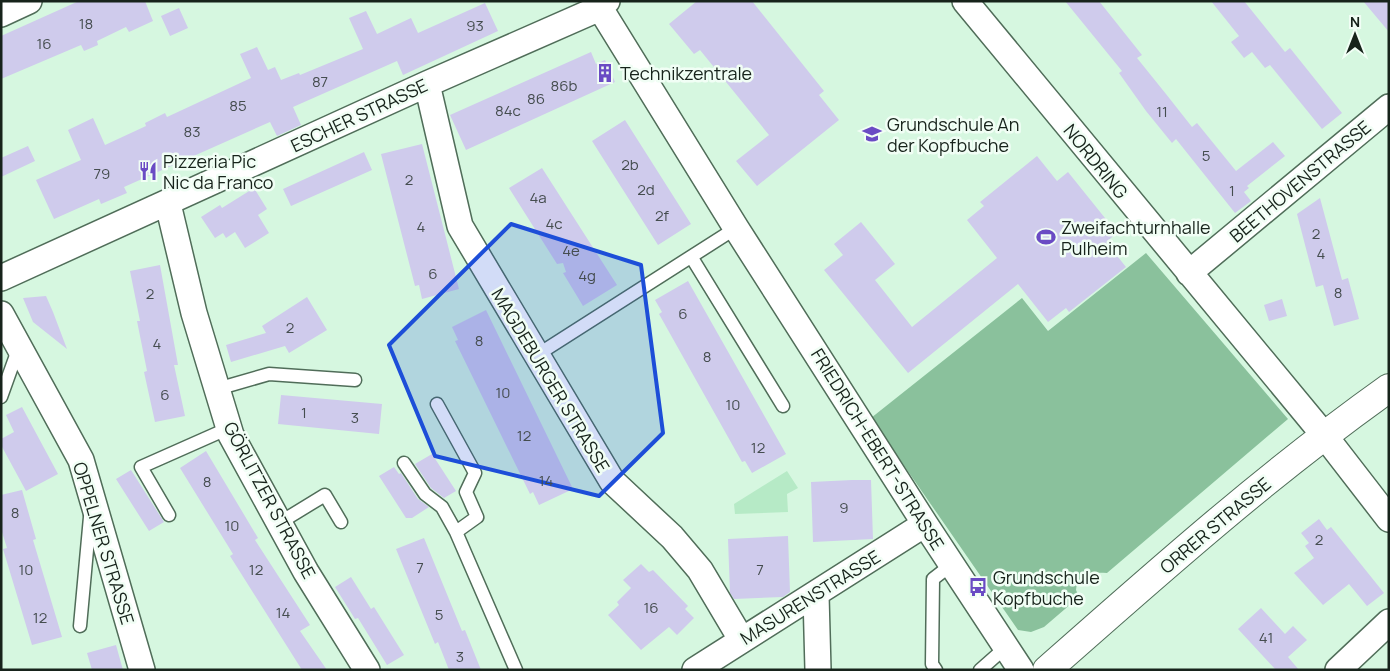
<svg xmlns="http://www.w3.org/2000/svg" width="1390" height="671" font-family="Manrope,sans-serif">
  <rect width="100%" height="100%" fill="#d6f7e0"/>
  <!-- green -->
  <path fill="#b6eac6" d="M787 471 798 488 787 494 788 512 735 514 734 504Z"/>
  <!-- forest -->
  <path fill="#8ac19c" d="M1146 253 1288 419 1107 573C1094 572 1086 573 1077 582L1076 590 1079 597 1044 627 1031 632 1018 630 871 418 1022 298 1048 331Z"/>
  <!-- building -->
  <path fill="#cfcbec" d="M79 1H145L153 21 129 32 126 27 97 41 98 45 84 51 81 45 1 79V36Z
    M697 1H752L824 91 819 95 839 120 757 186 736 161 769 135 700 50 694 54 669 24Z
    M1065 1H1099L1142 55 1137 58 1166 94 1192 127 1197 123 1236 171 1273 142 1285 156 1247 186 1249 188 1244 192 1251 201 1235 213 1176 139 1172 143 1146 111 1119 73 1122 71Z
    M1211 1H1244L1285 52 1290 48 1342 113 1322 129 1270 65 1265 68 1252 52 1244 58 1231 42 1239 36Z
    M1363 1H1389V32Z
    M485 3 498 31 403 75 397 61 293 107 301 125 277 136 270 122 124 187 127 193 101 204 99 199 54 219 36 180 81 160 68 130 93 118 105 145 146 126 145 123 165 113 167 117 251 78 240 54 257 47 268 70 275 67 281 80 299 73 300 75 363 49 349 18 366 11 377 34 411 18 418 33Z
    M179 8 188 28 170 36 161 16Z
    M591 52 596 64 605 60 615 82 466 150 450 115Z
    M625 120 691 224 658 245 592 141Z
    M422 144 459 289 422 299 419 285 415 286 381 154Z
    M28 146 35 161 1 177V158Z
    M364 152 372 170 291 206 283 189Z
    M1037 156 1057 181 1068 172 1117 233 1106 242 1126 267 1069 312 1066 308 1048 322 1018 284 908 373 824 270 843 255 834 244 861 222 895 264 875 280 912 327 997 258 967 220 984 206 980 202Z
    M542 168 617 285 583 306 563 273 566 272 563 263 557 264 509 188Z
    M254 188 267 209 258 215 269 233 245 248 235 232 226 238 223 233 215 238 201 217 220 205 222 208Z
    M1320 198 1342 280 1348 278 1359 319 1334 326 1323 285 1316 287 1297 214Z
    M160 265 178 365H174L185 416 155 422 144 372 147 371 137 321H140L130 271Z
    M688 281 786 454 752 473 745 461 742 462 659 314 662 312 655 300Z
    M46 296 53 312 67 349 33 322 23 298Z
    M307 297 327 330 289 353 285 346 231 362 226 345 266 333 262 326Z
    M1282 299 1287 316 1269 321 1264 305Z
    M486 310 573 489 539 505 533 492 530 494 455 341 458 340 452 327Z
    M281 395 382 404 379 434 278 424Z
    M22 407 58 474 26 491 1 445V439L14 432 6 415Z
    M206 451 258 538 255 540 310 625 300 631 327 670H302L230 556 233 554 180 468Z
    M432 454 456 491 444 498 431 488 415 464Z
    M394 467 399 474 401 473 418 499 429 507 412 518H406L379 476Z
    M131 470 164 522 149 531 116 479Z
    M852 480H871L873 539 813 542 811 482Z
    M22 490 36 539 33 540 62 637 32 645 3 549 7 548 1 529V495Z
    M1319 519 1327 530 1331 527 1384 593 1367 606 1349 584 1323 605 1294 573 1314 558 1305 546 1309 543 1301 533Z
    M788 536 790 592 783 597 734 599 730 593 728 539Z
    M424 538 462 631 465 630 481 670H449L438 642 435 644 396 549Z
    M641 564 649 572 653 570 688 606 685 609 694 618 677 635 669 627 641 650 608 615 619 605 617 602 631 588 623 580Z
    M351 577 371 609 374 607 404 655 387 665 358 618 355 619 335 587Z
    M1261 608 1285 634 1293 626 1307 640 1288 657 1299 670H1276L1238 629Z
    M116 645 123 670H92L87 653Z"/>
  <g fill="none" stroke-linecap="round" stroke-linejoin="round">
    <!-- service casing -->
    <g stroke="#506d59" stroke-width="15">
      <path id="service" d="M692 258 783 406
        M537 355 736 228
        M217 389 269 374 355 380
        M1 397 19 347
        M437 404 475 473 466 492 477 517 456 532
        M404 463 425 494 442 507 456 532 516 670
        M169 515 141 467 229 428
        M279 523 325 495 341 522
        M80 626 90 517
        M936 670 932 664 933 579 951 565
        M980 670 1006 647"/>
    </g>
    <!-- minor casing -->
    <g stroke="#506d59" stroke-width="28">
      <path id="minor" d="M965 1 1324 435 1389 519
        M600 8 736 228 925 524 1021 670
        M1 14 29 1
        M427 84 460 226 612 481 672 537 700 570 741 639
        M168 204 194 313 231 435 306 572 367 670
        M1189 273 1389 107
        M1 278 427 84 600 8 607 1
        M1 314 81 460 142 670
        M816 595 818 670
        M695 670 925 524
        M1338 670 1389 622"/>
    </g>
    <!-- tertiary casing -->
    <g stroke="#506d59" stroke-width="30">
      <path id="tertiary" d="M1047 670C1158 572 1268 474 1389 388"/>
    </g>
    <!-- service -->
    <use href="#service" stroke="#fff" stroke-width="12"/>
    <!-- minor -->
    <use href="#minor" stroke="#fff" stroke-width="25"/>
    <!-- tertiary -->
    <use href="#tertiary" stroke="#fff" stroke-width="28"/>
  </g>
  <!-- marked area -->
  <path fill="#1d4ed8" fill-opacity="0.2" stroke="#1d4ed8" stroke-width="4" stroke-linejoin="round" d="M511 224 641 265 663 433 599 496 435 456 389 345Z"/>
  <!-- icons -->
  <defs>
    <g id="building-bare" transform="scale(1.5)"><path d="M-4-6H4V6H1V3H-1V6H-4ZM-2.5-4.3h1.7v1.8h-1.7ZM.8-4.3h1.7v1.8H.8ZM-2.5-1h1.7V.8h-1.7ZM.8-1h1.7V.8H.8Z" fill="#6a4bc4" stroke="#f1fef5" stroke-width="2.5" paint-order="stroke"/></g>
    <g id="school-bare" transform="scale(1.5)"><path d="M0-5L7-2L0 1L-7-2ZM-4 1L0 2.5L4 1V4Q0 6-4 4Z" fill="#6a4bc4" stroke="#f1fef5" stroke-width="2.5" paint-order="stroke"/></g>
    <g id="restaurant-bare" transform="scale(1.5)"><path d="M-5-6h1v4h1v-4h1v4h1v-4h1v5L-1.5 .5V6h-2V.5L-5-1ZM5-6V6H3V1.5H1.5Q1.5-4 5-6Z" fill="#6a4bc4" stroke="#f1fef5" stroke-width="2.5" paint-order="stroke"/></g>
    <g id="stadium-bare" transform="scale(1.5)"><path d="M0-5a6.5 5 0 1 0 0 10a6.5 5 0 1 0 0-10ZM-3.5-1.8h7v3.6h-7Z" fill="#6a4bc4" stroke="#f1fef5" stroke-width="2.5" paint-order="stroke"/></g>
    <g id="bus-bare" transform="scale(1.5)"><path d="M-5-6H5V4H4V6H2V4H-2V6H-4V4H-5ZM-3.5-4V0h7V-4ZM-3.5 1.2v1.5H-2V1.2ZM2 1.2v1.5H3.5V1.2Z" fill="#6a4bc4" stroke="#f1fef5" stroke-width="2.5" paint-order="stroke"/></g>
  </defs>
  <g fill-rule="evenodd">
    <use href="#building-bare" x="605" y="73"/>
    <use href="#school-bare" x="872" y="134"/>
    <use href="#restaurant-bare" x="148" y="171"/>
    <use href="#stadium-bare" x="1046" y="237"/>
    <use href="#bus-bare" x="978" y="587"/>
  </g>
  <g text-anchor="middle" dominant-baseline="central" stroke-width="5" stroke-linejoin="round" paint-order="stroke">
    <!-- number labels -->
    <g font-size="15" fill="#454d4f">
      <text x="86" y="23">18</text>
      <text x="475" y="25">93</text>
      <text x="44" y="43">16</text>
      <text x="320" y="81">87</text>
      <text x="564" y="85">86b</text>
      <text x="536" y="98">86</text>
      <text x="238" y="105">85</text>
      <text x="508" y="110">84c</text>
      <text x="1162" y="111">11</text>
      <text x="192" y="131">83</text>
      <text x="1206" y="155">5</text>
      <text x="630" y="164">2b</text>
      <text x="102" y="173">79</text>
      <text x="409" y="179">2</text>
      <text x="646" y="189">2d</text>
      <text x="1232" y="190">1</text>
      <text x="538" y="197">4a</text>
      <text x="662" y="215">2f</text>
      <text x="554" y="223">4c</text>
      <text x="421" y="226">4</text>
      <text x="1316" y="233">2</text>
      <text x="571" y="250">4e</text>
      <text x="1321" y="253">4</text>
      <text x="433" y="273">6</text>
      <text x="587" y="275">4g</text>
      <text x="1338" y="292">8</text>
      <text x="150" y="293">2</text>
      <text x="683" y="313">6</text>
      <text x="290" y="327">2</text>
      <text x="479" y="340">8</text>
      <text x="157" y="343">4</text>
      <text x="707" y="356">8</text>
      <text x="503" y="392">10</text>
      <text x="165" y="394">6</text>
      <text x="733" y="404">10</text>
      <text x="304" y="412">1</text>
      <text x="355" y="417">3</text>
      <text x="524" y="435">12</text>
      <text x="758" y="447">12</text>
      <text x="546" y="480">14</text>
      <text x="207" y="481">8</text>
      <text x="844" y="507">9</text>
      <text x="15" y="512">8</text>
      <text x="232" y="525">10</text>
      <text x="1319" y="539">2</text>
      <text x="420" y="567">7</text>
      <text x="26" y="569">10</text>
      <text x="256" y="569">12</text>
      <text x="760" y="569">7</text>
      <text x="651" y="607">16</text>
      <text x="283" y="612">14</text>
      <text x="439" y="614">5</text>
      <text x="40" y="617">12</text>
      <text x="1266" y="637">41</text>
      <text x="460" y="656">3</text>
    </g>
    <!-- poi labels -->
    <g font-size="18" fill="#17231b" stroke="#f1fef5" text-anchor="start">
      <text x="620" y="73">Technikzentrale</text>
      <text x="887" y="124">Grundschule An<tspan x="887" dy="21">der Kopfbuche</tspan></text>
      <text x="163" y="161">Pizzeria Pic<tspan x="163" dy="21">Nic da Franco</tspan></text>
      <text x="1061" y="227">Zweifachturnhalle<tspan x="1061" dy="21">Pulheim</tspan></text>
      <text x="993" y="577">Grundschule<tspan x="993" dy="21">Kopfbuche</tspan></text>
    </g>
    <!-- street labels -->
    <g font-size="18" fill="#17231b" stroke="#f1fef5">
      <text transform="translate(359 115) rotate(-25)">ESCHER STRASSE</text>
      <text transform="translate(1096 161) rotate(51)">NORDRING</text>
      <text transform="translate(1300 181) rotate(-40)">BEETHOVENSTRASSE</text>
      <text transform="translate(551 380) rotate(59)">MAGDEBURGER STRASSE</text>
      <text transform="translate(878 449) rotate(58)">FRIEDRICH-EBERT-STRASSE</text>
      <text transform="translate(270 500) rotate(62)">GÖRLITZER STRASSE</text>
      <text transform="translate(1215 525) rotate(-40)">ORRER STRASSE</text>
      <text transform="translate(104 543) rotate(73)">OPPELNER STRASSE</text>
      <text transform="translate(810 597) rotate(-32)">MASURENSTRASSE</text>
    </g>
  </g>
  <!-- border -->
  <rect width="1390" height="671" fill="none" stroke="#17231b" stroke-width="5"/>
  <!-- north arrow -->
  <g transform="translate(1355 35)" stroke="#f1fef5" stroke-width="4" paint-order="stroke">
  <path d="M0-4L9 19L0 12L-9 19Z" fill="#17231b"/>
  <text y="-8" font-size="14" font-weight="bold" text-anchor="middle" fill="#17231b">N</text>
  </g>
</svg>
